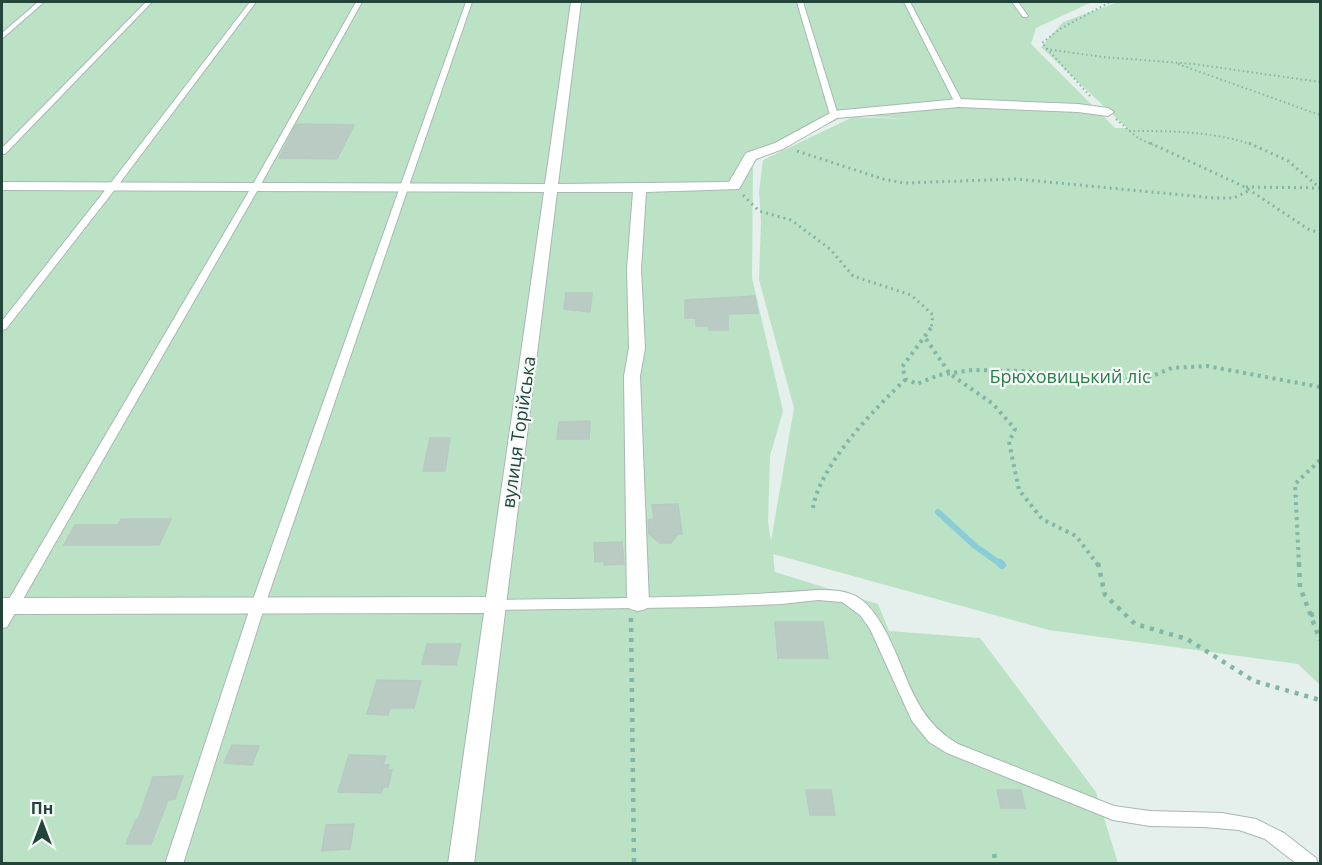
<svg xmlns="http://www.w3.org/2000/svg" width="1322" height="865" font-family="'Open Sans',sans-serif">
  <rect width="100%" height="100%" fill="#e5efeb"/>
  <!-- green -->
  <path fill="#bce2c6" fill-rule="evenodd" d="M2 2H1092L1036 28 1031 44 1115 128H1127L1041 47 1063 22 1118 2H1320V685L1298 664 1049 630 773 554 775 572 878 604 889 631 980 638 1096 792 1118 863 2 864ZM847 115 910 119 853 117 763 160 759 192 761 221 759 280 794 408 771 541 768 521 770 456 783 411 752 278 753 162Z"/>
  <g fill="none" stroke-linecap="round" stroke-linejoin="round">
    <!-- stream-far1 -->
    <path stroke="#89cdd8" stroke-width="6" d="M938 512 975 546 1002 565"/>
    <!-- stream -->
    <path stroke="#89cdd8" stroke-width="8" d="M1000 563 1002 565"/>
  </g>
  <!-- building -->
  <path fill="#bacbc4" stroke="#b6cac2" stroke-width="1.5" d="M296 125 298 124 354 125 337 159 279 158Z
    M566 293H592L590 312 564 309Z
    M755 296 758 313 728 314V330H709V326H696V318H685V300Z
    M590 421 589 439H557L559 422Z
    M430 438H450L445 471H423Z
    M678 504 682 534 677 535 671 543H660L649 534 648 520 654 519 652 505Z
    M121 519H171L159 545H64L75 525H118Z
    M622 542 624 564 604 565V561L595 562 594 543Z
    M775 622H823L828 658H778Z
    M427 644H461L456 665 422 664Z
    M377 680 421 681 414 708H390L388 715 367 714Z
    M232 745 259 746 252 765 224 763Z
    M349 755 386 756 383 765H389L387 770H392L388 787H383L381 793 338 792Z
    M183 776 175 799 168 800 151 844H126L136 820H138L153 777Z
    M806 790H831L835 815H810Z
    M997 790H1021L1025 808H1001Z
    M354 824 350 849 322 851 326 825Z"/>
  <g fill="none" stroke-linecap="round" stroke-linejoin="round">
    <!-- service casing -->
    <g stroke="#a7b8b2" stroke-width="2">
      <path id="service" d="M38 2H44L4 37 2 38V33Z
        M146 2H152L5 154H2V148Z
        M250 2H256L116 188 6 329 2 330V321L110 184Z
        M356 2H362L260 186 7 627 2 628V611L252 186Z
        M466 2H472L265 605 183 864H165L251 605Z
        M797 2H803L838 115 837 117 830 115Z
        M904 2H910L963 103 962 105 955 103Z
        M1012 2H1018L1028 16 1027 17H1023Z
        M818 590C831 590 847 590 859 598 871 606 880 621 887 634 908 675 914 719 958 744L1114 806 1150 811 1222 813 1256 819 1284 833 1316 858 1318 864H1297L1265 839 1239 830 1204 827 1150 826 1113 820 947 753 929 742 912 721 870 629 860 615 842 602 818 600 781 604 710 607 495 610 490 609 488 605 490 601 495 600C603 598 711 598 818 590Z"/>
    </g>
    <!-- minor casing -->
    <g stroke="#a7b8b2" stroke-width="2">
      <path id="minor" d="M571 2H581L558 184 729 182 746 153 775 143 834 111 959 99 1078 104 1108 108 1114 112 1108 116 1078 112 959 107 837 118 783 149 756 159 739 189 646 192 641 269 645 348 640 376 649 603 646 609 638 611 630 609 627 603 624 376 629 348 627 269 633 192H557L474 864H448L484 613 2 614V598L486 597 544 192 2 190V182L545 184Z"/>
    </g>
    <!-- path-far3 -->
    <path stroke="#83b6a5" stroke-width="2" stroke-dasharray="1.5 3" stroke-linecap="butt" d="M1046 49 1103 57 1194 64 1320 82
      M1178 64 1320 115
      M1090 96 1042 43 1060 29 1110 2
      M1116 119 1138 138 1153 145
      M1129 131C1171 131 1213 131 1253 145"/>
    <!-- path-far2 -->
    <path stroke="#83b6a5" stroke-width="3" stroke-dasharray="2 4" stroke-linecap="butt" d="M1150 143 1245 187 1308 229 1320 233
      M1249 143 1288 161 1320 188
      M797 151 883 179 904 183 1016 179 1214 198H1234L1250 190
      M1246 187 1320 188
      M743 195 759 211 791 220 830 249 853 276 911 295 933 315 931 329"/>
    <!-- path-far1 -->
    <path stroke="#83b6a5" stroke-width="4" stroke-dasharray="3 4.5" stroke-linecap="butt" d="M931 328 902 367 906 379 917 384 939 375 972 370 1023 371 1087 379 1142 380 1172 368 1207 366 1320 387
      M926 339 950 374 993 404 1015 429 1009 442 1019 490 1042 519 1076 536 1098 565
      M813 508C819 466 875 408 906 379
      M1299 565 1295 484 1320 460"/>
    <!-- path -->
    <path stroke="#83b6a5" stroke-width="4.5" stroke-dasharray="4 6" stroke-linecap="butt" d="M1098 563 1105 595 1135 624 1187 639 1254 681 1320 700
      M1299 563 1300 587 1320 640
      M1310 615 1320 613
      M631 618 634 864
      M994 854 996 864"/>
    <!-- service -->
    <use href="#service" fill="#fff" fill-rule="evenodd"/>
    <!-- minor -->
    <use href="#minor" fill="#fff" fill-rule="evenodd"/>
  </g>
  <g text-anchor="middle" dominant-baseline="central" stroke-width="4.5" stroke-linejoin="round" paint-order="stroke">
    <!-- park labels -->
    <g font-size="18" fill="#287f48" stroke="#f6fbf9">
      <text x="1070" y="376">Брюховицький ліс</text>
    </g>
    <!-- street labels -->
    <g font-size="18" fill="#22443a" stroke="#f6fbf9">
      <text transform="translate(518 432) rotate(-82)">вулиця Торійська</text>
    </g>
  </g>
  <!-- border -->
  <rect width="1322" height="865" fill="none" stroke="#22443a" stroke-width="6"/>
  <!-- north arrow -->
  <g transform="translate(42 823)" stroke="#f6fbf9" stroke-width="4.5" paint-order="stroke">
  <path d="M0-4.5L10 22L0 15L-10 22Z" fill="#22443a"/>
  <text y="-9" font-size="16" font-weight="bold" text-anchor="middle" fill="#22443a">Пн</text>
  </g>
</svg>
